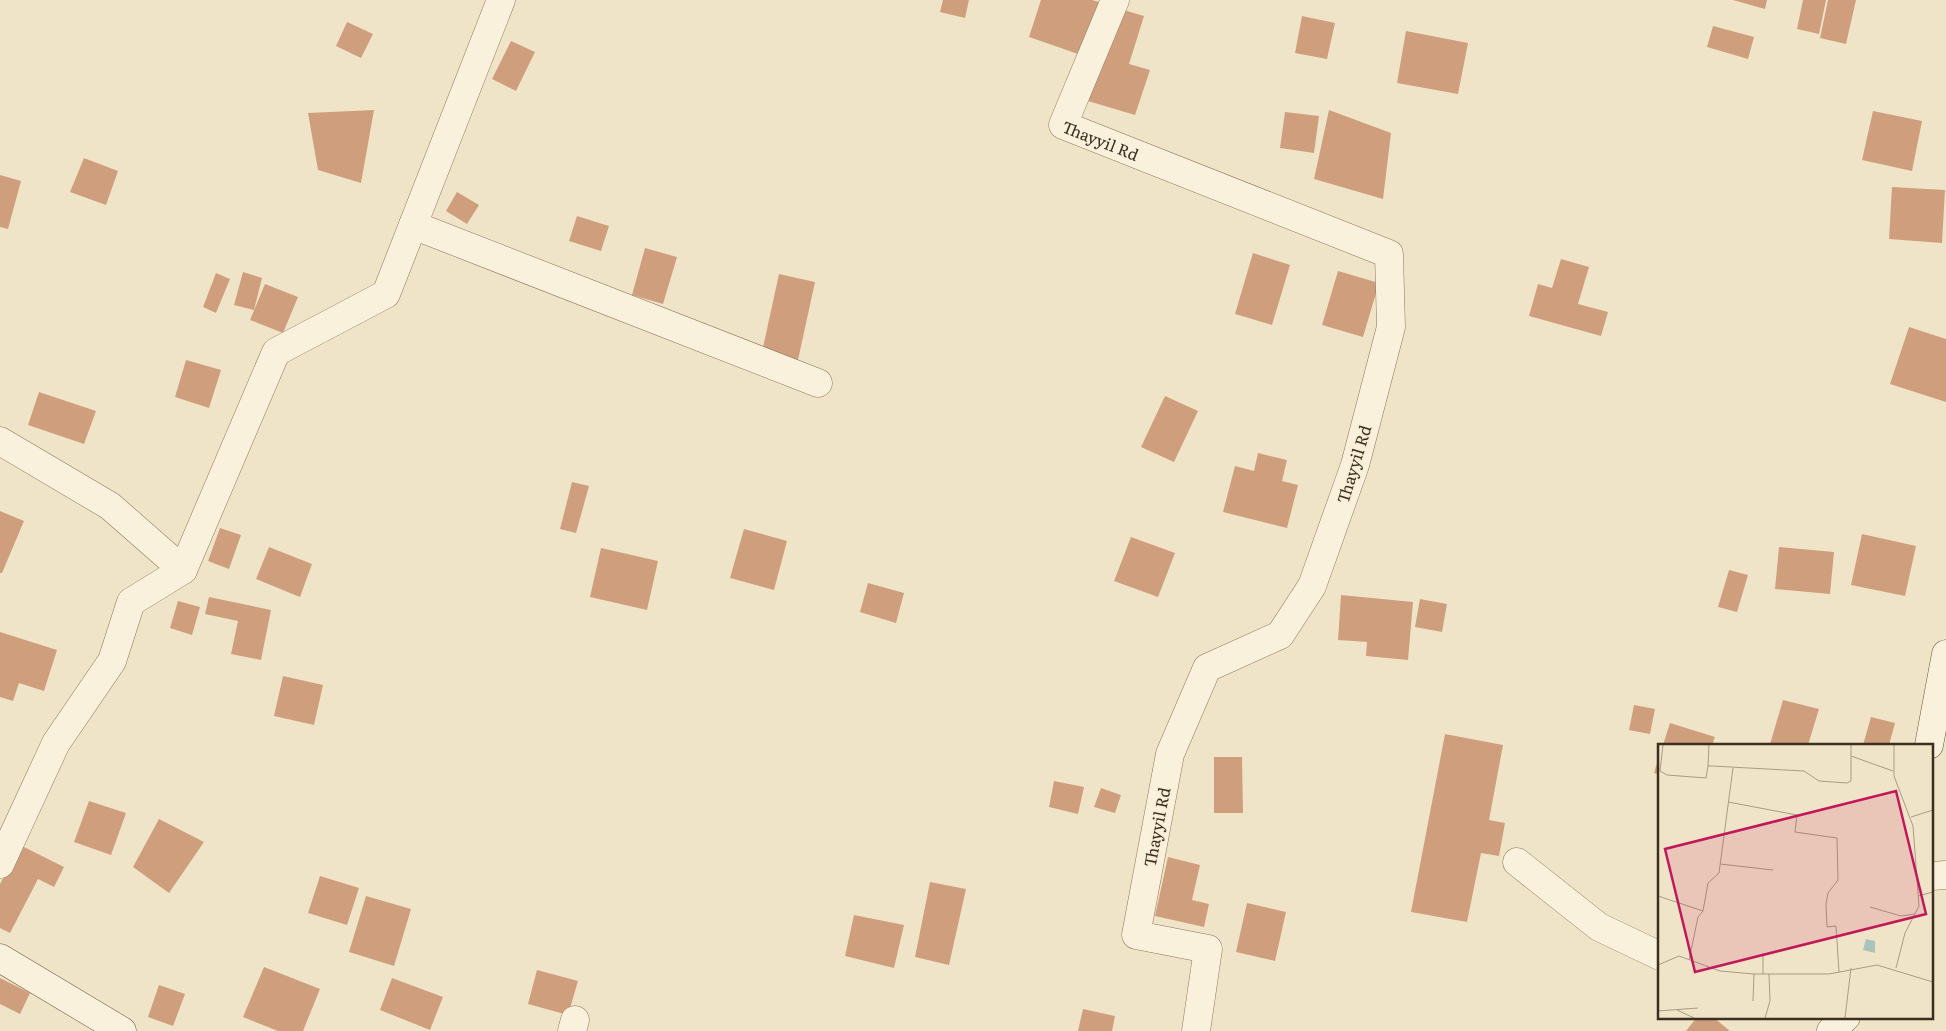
<svg xmlns="http://www.w3.org/2000/svg" width="1946" height="1031" font-family="Literata,serif">
  <rect width="100%" height="100%" fill="#f0e4c8"/>
  <!-- building -->
  <path fill="#cf9f7d" d="M943 0H969L965 18 940 12Z
    M1041 0H1092L1099 2 1081 55 1029 37Z
    M1733 0H1767L1765 9Z
    M1803 0H1826L1819 34 1797 29Z
    M1828 0H1856L1846 44 1820 38Z
    M1117 8 1144 16 1129 64 1150 70 1135 115 1088 101Z
    M1302 16 1335 23 1327 59 1295 53Z
    M347 22 373 34 361 58 336 46Z
    M1713 26 1754 37 1748 59 1707 47Z
    M1406 31 1468 43 1458 94 1397 83Z
    M511 41 535 52 516 91 492 79Z
    M374 110 361 183 318 170 308 113Z
    M1329 110 1391 133 1383 199 1314 179Z
    M1873 111 1922 121 1912 171 1862 160Z
    M1285 112 1319 116 1314 153 1280 148Z
    M84 158 118 171 106 205 70 192Z
    M0 175 21 181 8 229 0 227Z
    M1892 187 1945 190 1942 243 1889 239Z
    M457 192 479 205 467 224 446 211Z
    M577 216 609 226 601 251 569 241Z
    M645 248 677 257 663 304 632 295Z
    M1253 253 1290 265 1272 325 1235 314Z
    M1561 259 1589 267 1578 304 1608 312 1601 336 1529 316 1538 284 1552 288Z
    M1338 271 1379 283 1363 337 1322 325Z
    M243 272 262 278 254 310 234 305Z
    M216 273 230 279 216 313 203 307Z
    M779 274 815 282 798 360 762 352Z
    M265 284 298 297 283 333 250 320Z
    M1909 327 1946 339V402L1890 384Z
    M186 360 221 370 209 408 175 397Z
    M39 392 96 411 84 444 28 425Z
    M1165 396 1198 411 1174 462 1141 447Z
    M1258 453 1287 460 1282 481 1298 485 1287 528 1223 512 1235 466 1254 471Z
    M572 482 589 486 576 533 560 529Z
    M0 511 24 521 2 573H0Z
    M220 528 241 535 229 569 208 561Z
    M744 529 787 541 774 590 730 578Z
    M1862 534 1916 546 1905 596 1851 585Z
    M1131 537 1175 553 1158 597 1114 581Z
    M269 547 312 564 300 597 256 579Z
    M1779 547 1834 552 1830 594 1775 589Z
    M601 548 658 561 647 610 590 597Z
    M1729 570 1748 575 1737 612 1718 607Z
    M868 583 904 593 896 623 860 612Z
    M1341 595 1413 602 1408 660 1366 656 1367 642 1338 640Z
    M209 597 271 610 261 660 231 654 238 621 205 614Z
    M1420 599 1447 604 1442 632 1415 627Z
    M178 601 200 607 192 635 170 628Z
    M0 632 57 650 44 691 19 683 13 701 0 697Z
    M283 676 323 685 314 725 274 716Z
    M1783 700 1819 709 1808 745 1770 744Z
    M1634 705 1655 709 1650 734 1629 730Z
    M1871 717 1895 723 1889 745H1863Z
    M1670 723 1715 737 1712 745H1663Z
    M1445 734 1503 745 1489 820 1505 823 1499 856 1481 853 1467 922 1411 912Z
    M1659 756H1660V775L1654 773Z
    M1214 757H1242L1243 813H1214Z
    M1054 781 1084 787 1078 814 1049 807Z
    M1101 788 1121 795 1115 813 1094 807Z
    M89 801 126 813 111 855 74 842Z
    M159 819 204 842 169 893 133 867Z
    M20 845 64 867 54 887 38 879 10 933 0 928V884Z
    M1168 857 1200 865 1192 900 1209 904 1204 927 1155 916Z
    M320 876 359 888 347 925 308 913Z
    M930 882 966 889 949 965 915 957Z
    M366 896 411 909 394 966 349 952Z
    M1247 903 1286 912 1275 961 1236 952Z
    M854 915 904 925 894 968 845 956Z
    M264 967 320 989 303 1031H278L243 1017Z
    M537 970 578 981 568 1015 528 1004Z
    M0 978 30 993 20 1014 0 1004Z
    M392 978 443 997 430 1030 380 1010Z
    M159 985 185 994 173 1026 148 1017Z
    M1083 1009 1115 1016 1112 1031H1078Z
    M1697 1017H1713L1730 1031H1686Z"/>
  <g fill="none" stroke-linecap="round" stroke-linejoin="round">
    <!-- street casing -->
    <g stroke="#8d765c" stroke-width="29">
      <g id="street">
        <path id="s1" d="M1115 0 1063 125 1389 254 1391 327 1355 465 1312 586 1280 635 1207 668 1170 754 1136 935 1208 949 1196 1031"/>
        <path d="M413 225 818 383"/>
        <path d="M0 441 110 506 183 570 131 602 112 661 56 743 0 864"/>
        <path d="M183 570 276 352 386 294 501 0"/>
        <path d="M1517 862 1599 927 1660 956"/>
        <path d="M1932 876 1946 875"/>
        <path d="M572 1031 575 1020"/>
      </g>
    </g>
    <!-- secondary casing -->
    <g stroke="#6f573f" stroke-width="29">
      <path id="secondary" d="M1929 745 1946 654
        M0 958 122 1031
        M1831 1031 1846 1017"/>
    </g>
    <!-- street -->
    <use href="#street" stroke="#faf1dc" stroke-width="28"/>
    <!-- secondary -->
    <use href="#secondary" stroke="#faf1dc" stroke-width="28"/>
  </g>
  <g text-anchor="middle" dominant-baseline="central" stroke-width="4" stroke-linejoin="round" paint-order="stroke">
    <!-- street labels -->
    <g font-size="16" fill="#3d2e20" stroke="#f7eed8">
      <text stroke="none"><textPath href="#s1" startOffset="176">Thayyil Rd</textPath></text>
      <text transform="translate(1353 464) rotate(-73)">Thayyil Rd</text>
      <text transform="translate(1156 827) rotate(-79)">Thayyil Rd</text>
    </g>
  </g>
  <!-- overview -->
  <g transform="translate(1658 744)">
    <rect width="275" height="275" fill="#f0e4c8"/>
    <path d="M208 195 217 197V209L205 206Z" fill="#a9c4bc"/>
    <path fill="none" stroke="#a89b85" stroke-width="1" d="M5 1 2 27 9 31 48 34 50 22H54L146 27 161 37 189 39 193 37V1M236 1V32L255 82 261 162 247 189 238 224M193 12 235 27M50 22 51 1M70 58 139 71 137 88 179 94 180 136 170 149 168 160 169 183 178 182 181 228M253 73 275 66M62 120 115 126M0 152 45 167 40 173 31 216M260 152 275 148M212 163 243 172 257 170M45 167 50 139 61 129 75 24M0 221 21 212 62 227 96 230H171L219 221 275 238M105 230V209M95 257 96 230M19 266 36 274M0 267 40 264M107 274 112 257 111 230M187 274 193 224"/>
    <path fill="#c2185b" fill-opacity="0.15" stroke="#c2185b" stroke-width="2.5" d="M238 47 268 170 37 228 7 105Z"/>
    <rect width="275" height="275" fill="none" stroke="#3d2e20" stroke-width="2.5"/>
  </g>
</svg>
